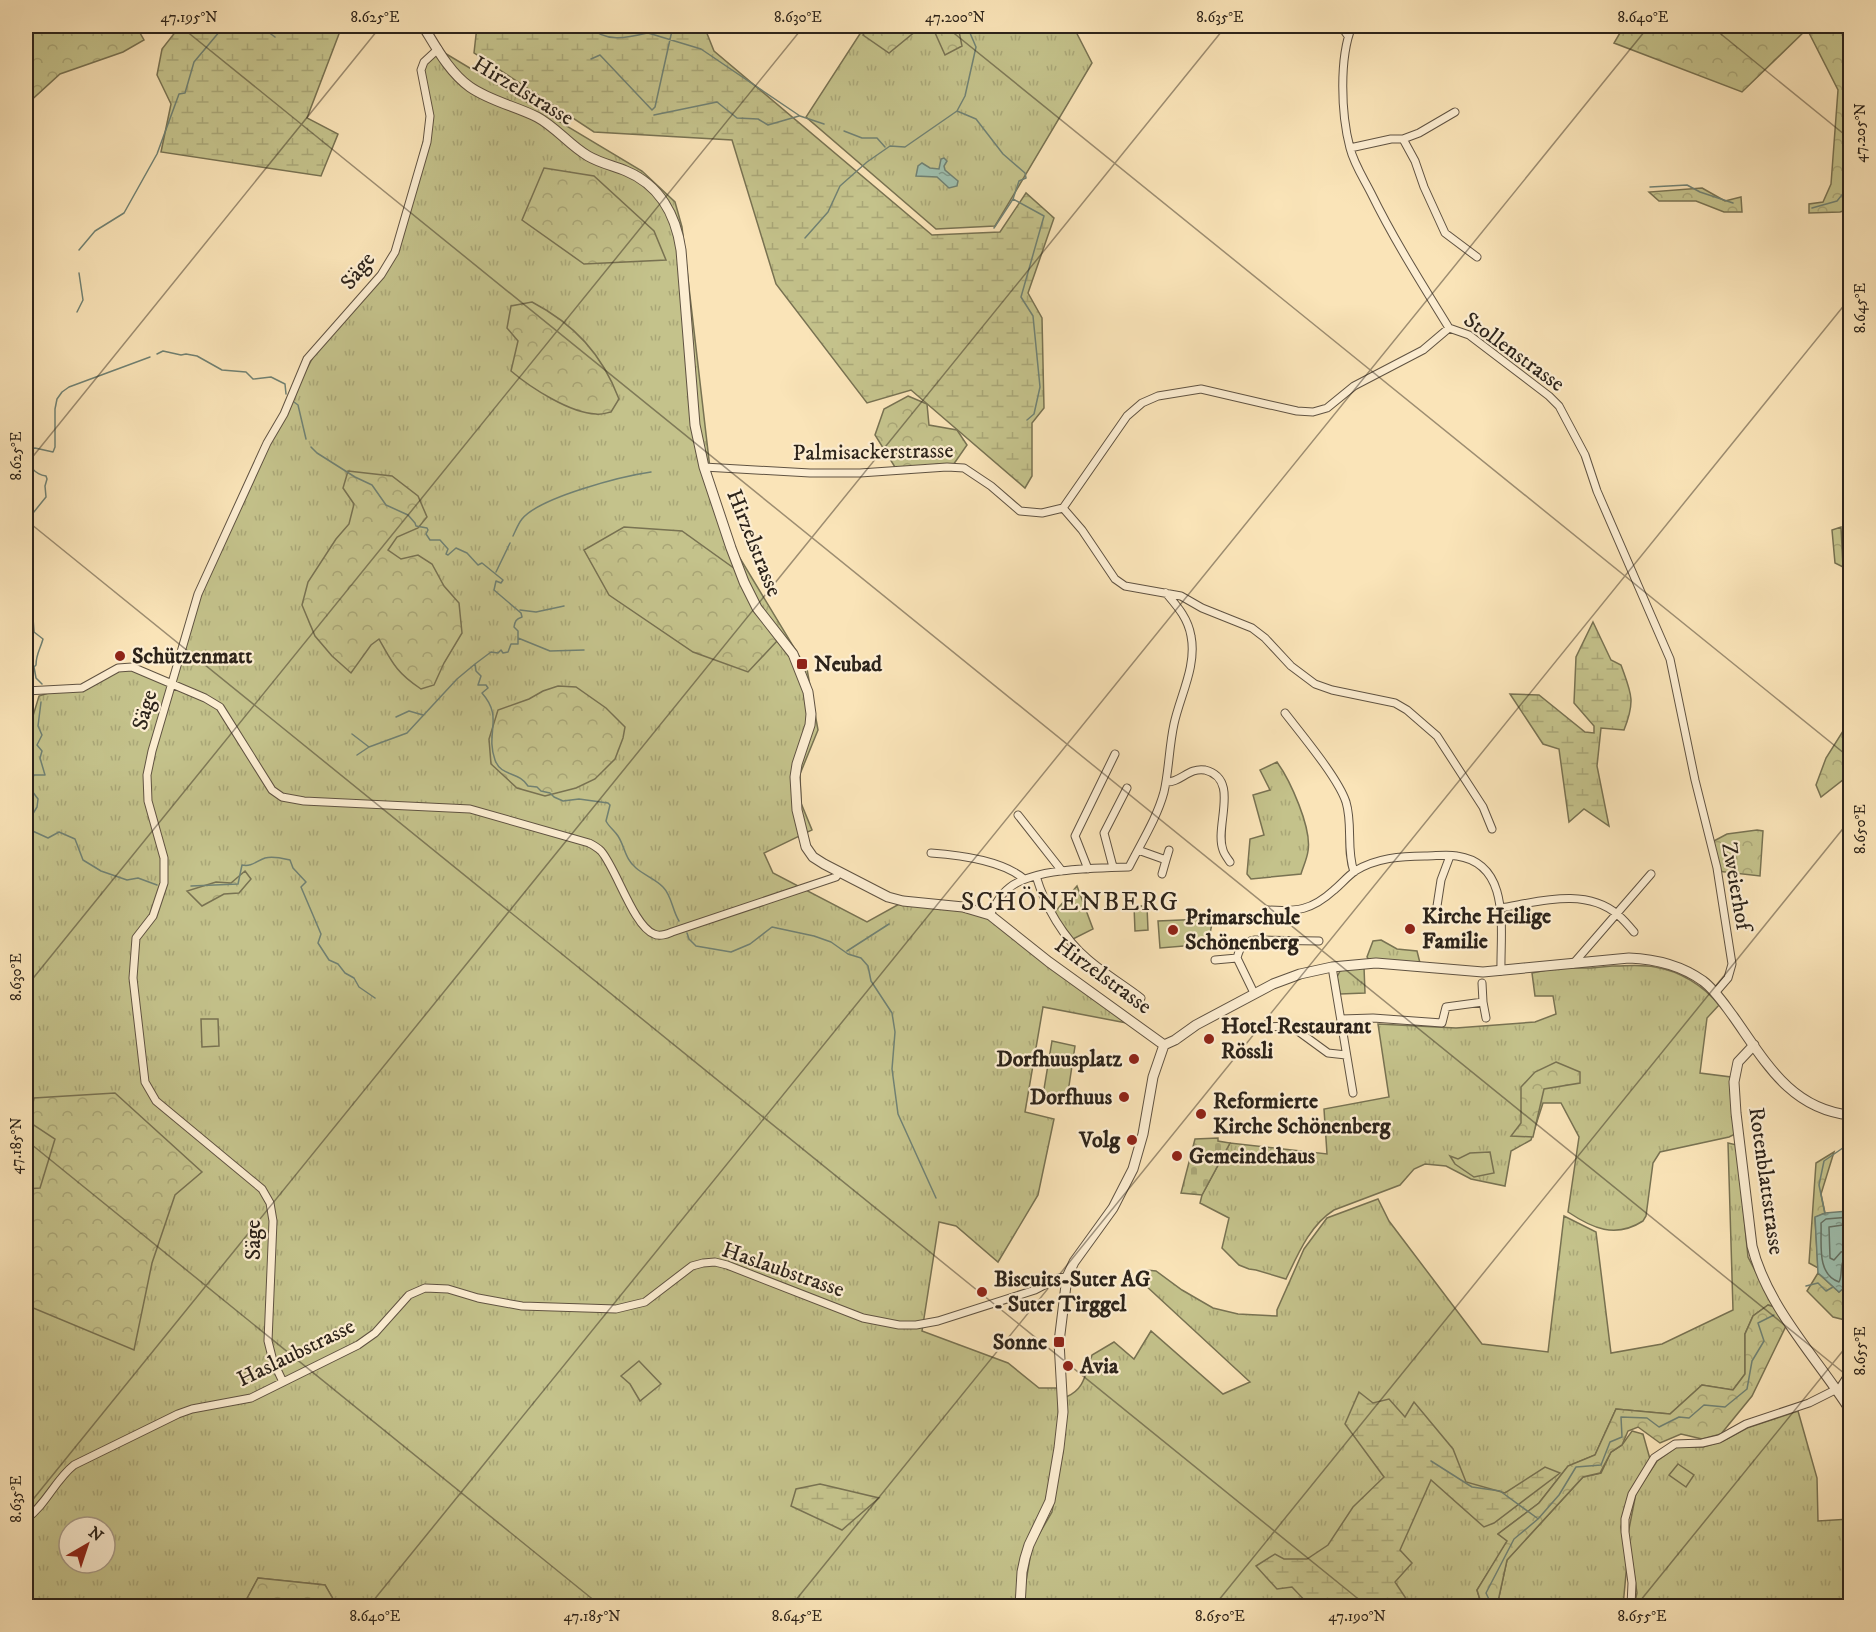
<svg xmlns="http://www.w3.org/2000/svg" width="1876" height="1632" font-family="'IM FELL DW Pica',serif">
  <defs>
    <pattern id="grass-tufts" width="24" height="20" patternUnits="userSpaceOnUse" patternTransform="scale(1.5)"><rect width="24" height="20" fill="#c4c28b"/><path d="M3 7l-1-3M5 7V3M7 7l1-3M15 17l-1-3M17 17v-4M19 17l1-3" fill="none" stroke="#a9a677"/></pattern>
    <pattern id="forest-crowns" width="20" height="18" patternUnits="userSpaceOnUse" patternTransform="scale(1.5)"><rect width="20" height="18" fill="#c4c28b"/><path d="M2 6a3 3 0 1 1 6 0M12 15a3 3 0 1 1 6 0" fill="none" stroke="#a9a677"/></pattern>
    <pattern id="wetland-marsh" width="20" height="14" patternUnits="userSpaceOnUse" patternTransform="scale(1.5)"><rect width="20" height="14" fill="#c4c28b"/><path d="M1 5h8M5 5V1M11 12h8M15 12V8" fill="none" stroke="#a9a677"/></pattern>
    <pattern id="cemetery-stones" width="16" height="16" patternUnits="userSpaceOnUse" patternTransform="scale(1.5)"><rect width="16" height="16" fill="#c4c28b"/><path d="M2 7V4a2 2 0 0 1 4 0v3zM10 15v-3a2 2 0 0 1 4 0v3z" fill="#a9a677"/></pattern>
    <pattern id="water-ripples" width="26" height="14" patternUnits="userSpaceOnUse" patternTransform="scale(1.5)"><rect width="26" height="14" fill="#9ebfae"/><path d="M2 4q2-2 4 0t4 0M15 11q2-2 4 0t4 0" fill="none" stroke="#819b8d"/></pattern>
  </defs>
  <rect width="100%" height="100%" fill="#fae4b8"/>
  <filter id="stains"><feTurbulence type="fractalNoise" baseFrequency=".00333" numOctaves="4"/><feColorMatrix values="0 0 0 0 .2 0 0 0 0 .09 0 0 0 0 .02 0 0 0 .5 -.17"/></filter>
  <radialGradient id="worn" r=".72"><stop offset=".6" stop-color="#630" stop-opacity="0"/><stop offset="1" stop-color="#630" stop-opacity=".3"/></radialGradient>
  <!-- grass -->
  <path fill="url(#grass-tufts)" stroke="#787252" stroke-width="1.5" fill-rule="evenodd" d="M865 26H1073L1092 63 995 226 936 229 806 117Z
    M438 49 642 171 675 202 682 227 711 477 735 550 807 669 818 730 800 774 801 803 812 830 764 853 773 873 867 922 901 903 990 915 1137 1025 1043 1007 1025 1112 1054 1119 1038 1195 998 1262 956 1226 939 1222 922 1331 1008 1363 1039 1388H1059L1058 1428 1049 1487 1045 1502 1027 1542 1018 1606H337L325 1585 258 1578 243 1606H26V739L39 696 58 690 82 688 118 668 132 667 171 683 198 594 267 443 320 344 381 275 395 252 430 116 421 70ZM69 1527H105V1563H69Z
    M1277 762C1290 780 1312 828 1308 851 1307 859 1303 867 1301 874L1251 879 1247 874 1250 839 1264 835 1253 795 1270 790 1260 770Z
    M1077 886 1093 929 1073 939 1054 913Z
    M1381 940 1397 949 1417 951 1420 963 1369 960 1367 957 1373 941Z
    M1612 966C1626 966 1641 964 1655 967 1680 971 1704 986 1719 1005L1707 1018 1700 1073 1731 1077 1735 1134 1729 1137 1660 1152 1653 1163 1646 1216 1643 1221C1615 1239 1592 1228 1568 1212L1579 1137 1561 1103H1543L1531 1140 1511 1151 1505 1186 1471 1179 1446 1166 1425 1164 1414 1169 1400 1185 1334 1210C1310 1225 1298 1254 1286 1279L1256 1270 1249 1269 1239 1265 1222 1248 1229 1218 1200 1203 1202 1195 1230 1143 1327 1154 1324 1109 1389 1097 1378 1024 1456 1028 1535 1022 1556 1014 1553 996H1535L1532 973 1557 968H1591Z
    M1364 967 1365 993 1340 994 1337 977 1340 971 1345 969Z
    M1728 1143 1737 1145 1748 1257 1771 1301 1778 1308 1768 1305 1753 1316 1745 1334V1374L1733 1390 1702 1385 1670 1414 1616 1409 1595 1455 1568 1466 1539 1503 1498 1534 1508 1541 1477 1590 1482 1606 1459 1602 1458 1606H1025V1587L1032 1546 1052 1512 1063 1451 1066 1397C1085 1389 1085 1374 1092 1355L1114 1342 1134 1359 1151 1331 1223 1394 1250 1382 1144 1284 1147 1270 1156 1271 1182 1290 1213 1308 1238 1314 1277 1316V1310L1304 1249 1327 1218 1378 1199 1389 1221 1482 1344 1548 1352 1564 1216 1596 1232 1611 1353 1662 1344 1733 1310Z
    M1798 1411 1817 1478 1818 1521 1850 1519V1606H1634L1637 1593 1628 1534 1636 1493 1657 1461 1677 1447H1703L1723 1441 1747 1428Z
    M1632 1431 1643 1434 1650 1459 1630 1491 1621 1527 1627 1563 1623 1606H1497L1507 1560 1583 1477 1601 1473 1611 1452 1622 1445Z"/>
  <!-- forest -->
  <path fill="url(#forest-crowns)" stroke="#787252" stroke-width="1.5" d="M26 26H136L144 40 123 52 60 74 26 105Z
    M869 26H922L889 53 863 35Z
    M932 26H958L962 46 945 55Z
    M1624 26H1850V209L1840 212 1809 213V204L1823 202 1831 184 1838 90 1807 29 1742 92 1614 43Z
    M544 168 594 176 654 231 666 260 584 264 522 220Z
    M1702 188 1725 201 1741 197 1742 212H1724L1696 201H1659L1649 192Z
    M532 302C574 324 602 354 619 399L611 412C606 413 601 415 596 414 570 413 531 388 511 371L518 341 507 328 511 306Z
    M908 396 927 404 929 425 957 430 967 445 951 468 898 472 875 435 884 409Z
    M348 471 392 476 418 496 427 517 418 528 397 537 388 550 401 559 418 555 432 564 444 586 459 603 462 633 444 663 434 685 421 689C397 673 393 664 379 639L371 645 351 673 332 656 315 636 302 605 308 582 336 539 349 524 354 504 343 488Z
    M624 527 682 531 735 569 778 640 748 672 693 652 609 595 584 550Z
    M1841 527 1843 567 1835 563 1832 530Z
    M558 686 576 687 606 708 625 727 623 738 615 759 595 779 576 788 545 796 517 788 491 764 489 739 498 710 529 699 543 691Z
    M1843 731 1850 732V760L1844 779 1821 797 1816 785 1826 758Z
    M1757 830 1763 831 1760 876 1717 871 1712 842 1727 834Z
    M245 871 251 879 239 893 224 894 202 906 187 891 216 882 231 883Z
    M1556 1062 1580 1072V1083L1544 1089 1533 1137 1511 1136 1521 1123V1087L1535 1072Z
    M115 1093 202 1172 175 1195 152 1263 134 1350 26 1305V1189L40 1188 55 1139 29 1122 34 1098Z
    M1834 1152 1821 1194 1825 1213 1815 1218 1818 1268 1809 1263 1816 1163Z
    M1818 1273 1839 1292 1845 1287 1850 1299V1328L1845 1320 1833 1317 1807 1291Z
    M1768 1305 1778 1308 1787 1324 1752 1396 1721 1434 1702 1439 1681 1434 1660 1443 1638 1427 1628 1431 1622 1445 1611 1452 1600 1473 1583 1477 1507 1560 1497 1606H1482L1477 1590 1507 1541 1498 1534 1539 1503 1568 1466 1595 1455 1616 1409 1670 1414 1702 1385 1733 1390 1745 1374V1334L1753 1316Z
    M258 1578 325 1585 337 1606H243Z"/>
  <!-- wetland -->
  <path fill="url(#wetland-marsh)" stroke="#787252" stroke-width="1.5" d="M180 26H342L307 118 338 134 321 176 161 152 171 104 157 75 162 49Z
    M477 26H704L714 51 932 235 1000 232 1026 193 1054 218 1028 293 1042 318 1044 408 1032 423V476L1025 488 911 390 867 403 776 284 732 140 594 132 474 53Z
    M1593 622 1611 660 1621 665C1631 693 1636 700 1624 730L1601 728 1597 766 1609 826 1584 809 1569 822 1559 749 1543 744 1510 694 1539 695 1585 732 1594 733V726L1574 703 1576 657Z
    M1359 1392 1373 1403 1389 1399 1405 1417 1414 1402 1453 1449 1466 1482 1505 1493 1545 1467 1560 1473 1494 1523 1484 1527 1431 1480 1400 1550 1412 1563 1395 1582 1411 1606H1310L1292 1587 1277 1589 1256 1566 1275 1554 1284 1559H1307L1328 1545 1353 1507 1384 1477 1345 1424Z
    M820 1484 879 1498 842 1530 791 1506 796 1489Z"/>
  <!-- cemetery -->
  <path fill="url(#cemetery-stones)" stroke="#787252" stroke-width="1.5" d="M1218 1138V1141L1230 1143 1202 1195 1181 1193 1195 1139Z"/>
  <!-- park -->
  <path fill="#c4c28b" stroke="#787252" stroke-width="1.5" d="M1134 906H1147L1148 930 1135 931Z
    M1214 913 1208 944 1160 948 1158 921 1205 919Z
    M201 1019H218L219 1046 202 1047Z
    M1052 1041 1075 1046 1067 1099 1043 1095Z
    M1490 1152 1494 1173 1474 1177 1455 1164 1450 1156 1458 1159 1470 1153Z
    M639 1361 661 1384 640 1401 630 1384 621 1376Z
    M1678 1464 1694 1475 1686 1487 1669 1475Z"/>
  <!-- water -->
  <path fill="url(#water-ripples)" stroke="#708173" stroke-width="1.5" d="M944 158 947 161 944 166 945 170 958 181 957 186 949 188 937 177 916 176 918 166 922 163 930 168 939 169 941 159Z
    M1848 1211 1847 1280 1845 1287 1839 1292 1818 1273 1815 1217 1825 1213Z"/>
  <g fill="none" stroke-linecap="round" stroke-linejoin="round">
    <!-- shore -->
    <path stroke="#657164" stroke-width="1.5" d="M1850 1217 1826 1219 1821 1223C1822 1243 1816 1274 1839 1282 1844 1273 1837 1259 1850 1258
      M1850 1224 1829 1227 1830 1258 1834 1260 1841 1252 1850 1250"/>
    <!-- stream -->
    <path stroke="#708173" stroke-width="1.5" d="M260 26 275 37
      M590 26C604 43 627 38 647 33
      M625 26 701 49 800 116 824 124
      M591 59 600 55 652 110 655 107 673 26
      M957 111 976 119 1003 154 1025 173 1026 178 1019 181 1013 199 1044 216 1021 297 1033 316 1040 387 1034 414 1027 420
      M654 115 717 102 737 118 758 119 768 125 799 116
      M844 131 862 138H877L885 147
      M1650 187 1687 185 1700 192 1733 203
      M1812 208 1837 201 1850 185
      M994 228 1013 199
      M805 238 828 212 840 186 867 162 890 146 905 147 957 111 965 96 976 47 967 26
      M79 250 95 231 124 213 157 154 179 94 185 93 194 62 220 31 229 26
      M77 312 83 300 79 273
      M157 354 163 351 181 355 186 354 197 356 222 370 246 372 253 379 271 377 285 384 286 394
      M294 402 298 405 306 439
      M311 447 317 453 355 477 372 485 386 505 408 515 415 523 416 526 427 528 428 530 426 534 430 540H440L448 549 446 554 448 555 456 548 467 553 478 565 482 563 503 580 501 583 496 581 494 590 521 613 522 617C516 619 515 621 514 627L518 631V644H511L508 652 503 653 501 650 498 653 491 652 475 664 476 671 481 676 478 685H486L488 688 482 693C504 718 485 732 495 760 501 777 519 771 528 786L537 787 541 791 550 793 554 797 563 801 579 799 608 803 610 805 606 821C609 827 614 830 618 836 625 847 625 859 636 868 644 875 657 880 663 887 672 896 672 910 679 921
      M26 526 29 518 46 497 45 486 47 479 46 476C34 474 30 467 27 456L30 449 35 448 53 452 55 447V409L57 399 62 392 69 387 150 357
      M513 536C516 530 518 524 522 519 540 497 623 476 651 472
      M496 572 510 543
      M26 577V594
      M26 608 33 618 34 632 43 639C40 650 36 654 36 665L34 667 36 678 42 684
      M520 610 536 612 564 606
      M518 638 550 651 584 650
      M396 717 409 711 423 715
      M352 734 369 747
      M357 755 369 747 407 733 457 679 475 664
      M26 825 37 807 38 799 29 787 34 775H45L40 758 42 751 37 745 42 735 38 726 41 702
      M26 828 48 838 59 832 75 839 83 860 101 871 127 880 138 878 157 885
      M191 886 238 884 242 865C252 867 256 861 265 858 274 856 281 858 290 860L293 868 306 882 301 887 321 934 318 943 329 960 338 964 345 973 354 978 359 987 375 998
      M687 933 689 939 696 946 731 952 750 944 772 927 814 936 831 942 848 954 861 958 868 966 871 981 892 1013 895 1032 892 1069 898 1114 936 1198
      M847 951 889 924
      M1825 1214 1819 1185 1824 1161 1850 1143
      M1806 1286 1818 1283 1826 1291 1833 1287
      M1431 1461 1472 1487 1500 1491 1537 1518
      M1492 1606 1486 1593 1514 1539 1538 1519 1559 1495 1576 1467 1601 1465 1610 1442 1622 1437 1621 1417 1647 1418 1659 1427 1679 1417 1689 1418 1704 1405 1725 1407 1747 1389 1752 1361 1764 1341 1758 1323 1774 1315"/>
    <!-- minor casing -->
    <g stroke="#605342" stroke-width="9">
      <path id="minor" d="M1341 26 1348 36
        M1352 26C1339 58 1341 114 1350 148 1354 164 1364 179 1371 193 1394 240 1422 284 1449 328L1469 335 1549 396 1559 406 1585 455 1597 491 1670 659 1695 780 1717 868 1732 964 1728 978 1715 993
        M1403 139 1415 161 1424 187 1445 233 1477 257
        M1350 148 1391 139H1403L1419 133 1455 112
        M1449 328 1423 350 1354 386 1327 408 1313 412 1297 411 1270 405 1201 389 1158 396 1142 403 1127 416 1063 508 1082 530 1115 579 1125 586 1181 596 1202 608 1252 628 1265 638 1291 666 1315 684 1332 690 1395 703 1407 710 1437 736 1483 807 1492 829
        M704 467 810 473H860L947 467 964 468 991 486 1020 511 1042 513 1063 508
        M26 691 82 688 118 668 132 667 205 698 220 707 272 790 282 797 304 801 470 809 589 843C593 845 598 848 601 851 616 868 634 927 654 934 660 937 667 934 672 932L836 877 839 873
        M1285 713C1302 735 1338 778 1346 802 1353 825 1346 849 1354 872
        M1166 782C1180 783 1189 767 1205 770 1241 779 1214 826 1223 850 1224 854 1228 859 1230 862
        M1018 815 1062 871
        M1138 850 1166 860 1169 850
        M931 853C959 855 1002 860 1024 879
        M1113 867 1104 833 1127 788
        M1088 869 1075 836 1115 754
        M1162 874 1166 860
        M1036 876C1045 906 1063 938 1088 959 1104 973 1124 985 1141 998
        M1437 906 1441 880 1450 856
        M1500 908C1538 902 1586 887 1618 915 1624 920 1629 926 1634 932
        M1268 910C1297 912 1312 910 1334 890 1341 884 1348 876 1355 871 1376 858 1401 856 1425 856 1436 856 1447 854 1457 856 1512 864 1500 931 1501 971
        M990 915C995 905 1000 895 1009 888 1033 868 1097 868 1129 867 1141 843 1157 818 1164 792 1169 770 1169 747 1174 724 1180 696 1197 666 1191 636 1188 618 1177 606 1166 593
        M1215 960 1237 958
        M1573 964 1651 874
        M1332 967 1353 1093
        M1482 983 1483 1002
        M1254 993 1237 958C1240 946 1244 942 1255 940L1319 941
        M1341 1019 1373 1018 1442 1023 1446 1007 1483 1002 1486 1018
        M1260 1027 1291 1026 1328 1053 1346 1055
        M283 1382 273 1361 268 1341 273 1221 270 1203 262 1189 156 1101 145 1082 133 978 136 938 153 916 164 883V858L148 801 147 775 152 751 198 594 267 443 284 414 307 359 381 275 395 252 427 142 430 116 421 70 424 62 438 49
        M1838 1391 1850 1372
        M26 1519C46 1505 55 1480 74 1465L178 1414 192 1409 251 1398 358 1345 375 1333 409 1295 425 1288 448 1289 478 1298 522 1306 616 1309 645 1302 692 1266 703 1263 715 1262 727 1265 863 1318 899 1325H916L938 1321 1035 1290 1058 1278 1067 1277
        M1631 1606 1632 1583 1625 1532V1519L1632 1494 1654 1458 1675 1444 1702 1443 1719 1439 1746 1424 1809 1403 1837 1389"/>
    </g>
    <!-- tertiary casing -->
    <g stroke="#605342" stroke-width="11">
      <path id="tertiary" d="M423 26C436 47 449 72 470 87 490 101 515 106 537 117 556 127 569 145 588 156 600 163 614 166 626 171 660 185 676 216 681 250L695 425 704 467 731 548 744 582 757 608 793 654 808 692 811 714 810 725 797 764 795 777 797 810 806 847 813 857 824 864 888 897 903 901 963 907 990 915 1049 962 1164 1045
        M1164 1045 1175 1040 1196 1025 1273 984 1300 974 1332 967 1376 963 1483 972 1629 958C1655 959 1682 966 1703 981 1715 990 1724 1004 1733 1016 1765 1061 1790 1109 1850 1115
        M1754 1045 1738 1062 1734 1082 1736 1113 1752 1246C1767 1307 1817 1358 1850 1410
        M1020 1606 1022 1572 1025 1558 1029 1545 1050 1501 1059 1448 1063 1412 1059 1342 1067 1277 1074 1262 1113 1208 1133 1169 1143 1134 1153 1077 1164 1045"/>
    </g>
    <!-- minor -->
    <use href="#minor" stroke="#fcedd1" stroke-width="7"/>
    <!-- tertiary -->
    <use href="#tertiary" stroke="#fcedd1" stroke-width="9"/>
  </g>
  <!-- ticks -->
  <path fill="none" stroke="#2c231a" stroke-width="1.5" stroke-opacity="0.45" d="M180 26 1850 1378M945 26 1850 758M1711 26 1850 139M26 465 381 26M26 520 1367 1606M26 987 804 26M26 1140 601 1606M26 1508 1226 26M369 1606 1649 26M791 1606 1850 298M1214 1606 1850 820M1636 1606 1850 1342"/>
  <!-- markers -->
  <g fill="#8f2418" stroke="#fcedd1" stroke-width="2">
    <circle cx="120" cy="656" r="6"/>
    <rect x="796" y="658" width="12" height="12" rx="3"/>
    <circle cx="1410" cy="929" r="6"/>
    <circle cx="1173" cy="930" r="6"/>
    <circle cx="1209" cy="1039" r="6"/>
    <circle cx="1134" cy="1059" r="6"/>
    <circle cx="1124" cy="1097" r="6"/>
    <circle cx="1201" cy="1114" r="6"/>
    <circle cx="1132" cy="1140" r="6"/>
    <circle cx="1177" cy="1156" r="6"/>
    <circle cx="982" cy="1292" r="6"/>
    <rect x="1053" y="1336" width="12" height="12" rx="3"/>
    <circle cx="1068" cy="1366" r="6"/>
  </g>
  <g text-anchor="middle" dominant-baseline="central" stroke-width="4.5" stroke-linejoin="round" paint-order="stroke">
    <!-- street labels -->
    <g font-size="22" fill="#2c231a" stroke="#fcedd1">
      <text transform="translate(523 91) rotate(31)">Hirzelstrasse</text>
      <text transform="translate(358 271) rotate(-52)">Säge</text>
      <text transform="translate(1514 352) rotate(36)">Stollenstrasse</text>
      <text transform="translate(873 452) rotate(-1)">Palmisackerstrasse</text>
      <text transform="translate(754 543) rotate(68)">Hirzelstrasse</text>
      <text transform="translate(145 710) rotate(-74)">Säge</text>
      <text transform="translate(1736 886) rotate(80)">Zweierhof</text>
      <text transform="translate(1103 976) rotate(36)">Hirzelstrasse</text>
      <text transform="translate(1766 1181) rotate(82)">Rotenblattstrasse</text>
      <text transform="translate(253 1240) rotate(-90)">Säge</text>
      <text transform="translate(783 1270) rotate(19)">Haslaubstrasse</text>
      <text transform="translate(296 1353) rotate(-26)">Haslaubstrasse</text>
    </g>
    <!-- poi labels -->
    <g font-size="22" font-weight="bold" fill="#2c231a" stroke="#fcedd1" text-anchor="start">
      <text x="132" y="656">Schützenmatt</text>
      <text x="814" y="664">Neubad</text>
      <text x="1422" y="916">Kirche Heilige<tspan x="1422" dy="25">Familie</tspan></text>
      <text x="1185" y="917">Primarschule<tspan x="1185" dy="25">Schönenberg</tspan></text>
      <text x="1221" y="1026">Hotel Restaurant<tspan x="1221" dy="25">Rössli</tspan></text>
      <text x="1122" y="1059" text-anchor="end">Dorfhuusplatz</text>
      <text x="1112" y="1097" text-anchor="end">Dorfhuus</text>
      <text x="1213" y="1101">Reformierte<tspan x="1213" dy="25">Kirche Schönenberg</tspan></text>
      <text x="1120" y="1140" text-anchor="end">Volg</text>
      <text x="1189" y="1156">Gemeindehaus</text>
      <text x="994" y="1279">Biscuits-Suter AG<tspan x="994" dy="25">- Suter Tirggel</tspan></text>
      <text x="1047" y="1342" text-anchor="end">Sonne</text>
      <text x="1080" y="1366">Avia</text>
    </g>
    <!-- quarter labels -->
    <g font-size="26" letter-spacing="1.5" fill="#2c231a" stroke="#fcedd1">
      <text x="1070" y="902">SCHÖNENBERG</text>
    </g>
  </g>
  <!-- margin -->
  <rect width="1876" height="1632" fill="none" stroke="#fae4b8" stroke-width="66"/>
  <!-- north arrow -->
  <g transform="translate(87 1545) rotate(39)"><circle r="28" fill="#fcedd1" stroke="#a99c88" stroke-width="1.5"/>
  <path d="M0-4.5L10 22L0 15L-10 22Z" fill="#8f2418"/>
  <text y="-9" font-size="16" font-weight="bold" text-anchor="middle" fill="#2c231a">N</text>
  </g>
  <rect x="33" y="33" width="1810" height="1566" fill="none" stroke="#2c231a" stroke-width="2"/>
  <g font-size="15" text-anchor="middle" fill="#2c231a">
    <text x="189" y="22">47.195°N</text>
    <text x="375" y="22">8.625°E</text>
    <text x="798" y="22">8.630°E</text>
    <text x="955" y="22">47.200°N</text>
    <text x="1220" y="22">8.635°E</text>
    <text x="1643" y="22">8.640°E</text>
    <text transform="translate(1860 133) rotate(-90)" y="5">47.205°N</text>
    <text transform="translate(1860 308) rotate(-90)" y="5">8.645°E</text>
    <text transform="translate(16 456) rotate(-90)" y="5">8.625°E</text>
    <text transform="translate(1860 829) rotate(-90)" y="5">8.650°E</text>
    <text transform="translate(16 977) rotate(-90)" y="5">8.630°E</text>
    <text transform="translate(16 1146) rotate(-90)" y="5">47.185°N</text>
    <text transform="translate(1860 1351) rotate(-90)" y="5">8.655°E</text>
    <text transform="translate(16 1499) rotate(-90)" y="5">8.635°E</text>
    <text x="375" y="1621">8.640°E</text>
    <text x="592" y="1621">47.185°N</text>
    <text x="797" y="1621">8.645°E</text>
    <text x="1220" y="1621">8.650°E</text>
    <text x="1357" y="1621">47.190°N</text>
    <text x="1642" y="1621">8.655°E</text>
  </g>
  <rect width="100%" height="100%" filter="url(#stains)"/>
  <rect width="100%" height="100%" fill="url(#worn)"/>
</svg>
